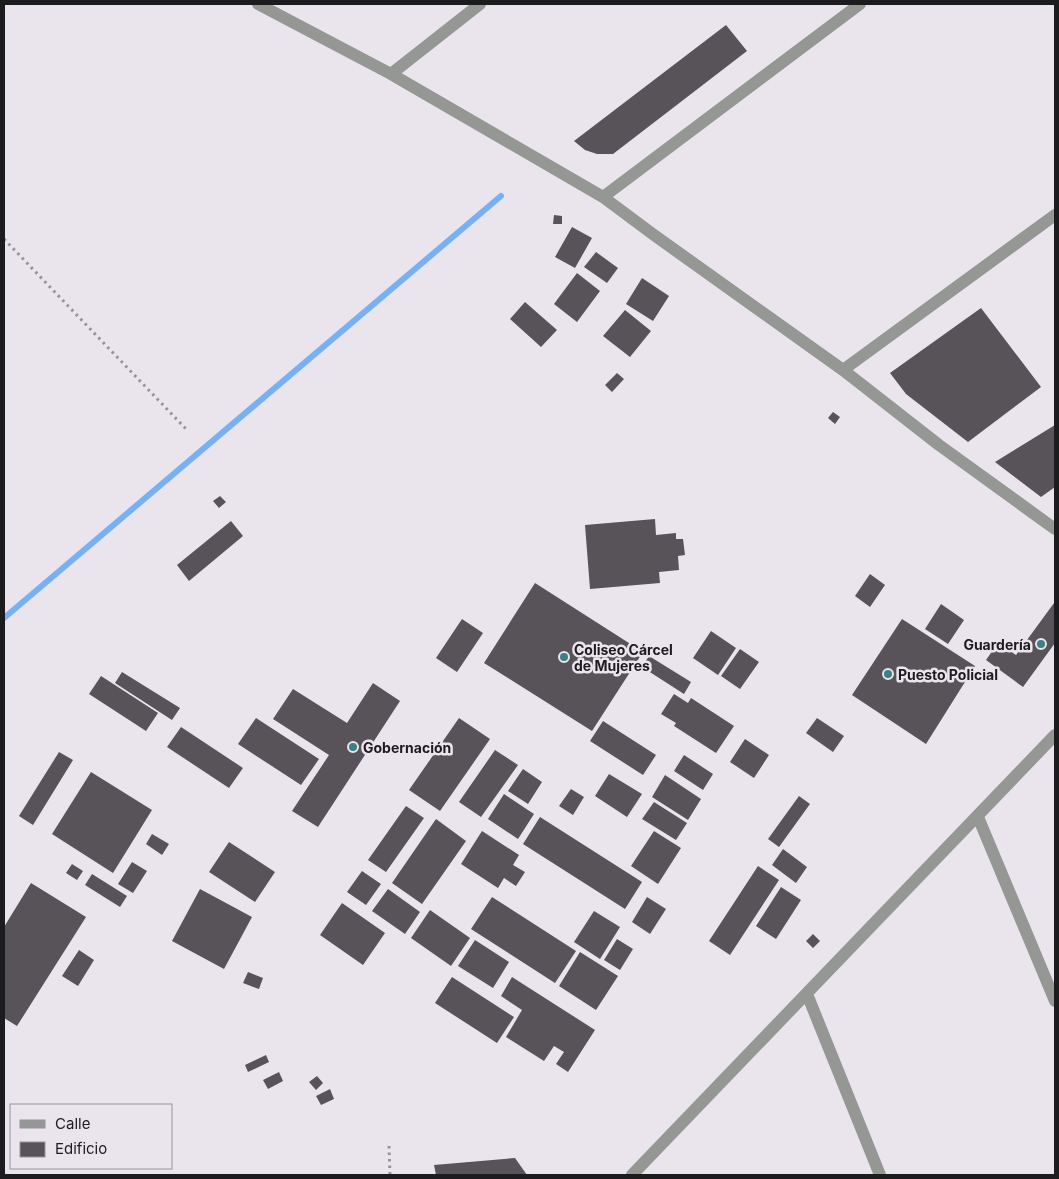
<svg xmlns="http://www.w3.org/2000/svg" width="1059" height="1179" font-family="Inter,sans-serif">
  <rect width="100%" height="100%" fill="#eae5ed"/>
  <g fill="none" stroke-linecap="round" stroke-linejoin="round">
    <!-- stream -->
    <path stroke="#78b1f3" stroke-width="6" d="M4 618 501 196"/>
  </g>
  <!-- building -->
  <path fill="#575359" d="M726 25 747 51 613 154H597L585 150 574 141Z
    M554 215 562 216V224H553Z
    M572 227 592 238 575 268 555 257Z
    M596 252 618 268 607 283 584 267Z
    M577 273 600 291 577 322 554 304Z
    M642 278 669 296 653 321 626 304Z
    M525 302 557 330 541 347 510 319Z
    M981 308 1041 387 968 442 906 394 890 373Z
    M625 310 651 331 630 357 603 336Z
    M617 373 624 379 612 392 605 385Z
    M833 412 840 417 835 424 828 418Z
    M1055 425V487L1041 497 995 462Z
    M220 496 226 502 219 508 213 501Z
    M655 519 656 535 676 533V539H683L685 555 678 556 679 570 659 572 660 583 590 589 585 525Z
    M231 521 243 536 189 581 177 565Z
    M870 574 885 585 870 607 855 596Z
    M535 583 643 652 592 731 484 663Z
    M1054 603 1055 604V643L1023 687 986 660 998 643 1016 655Z
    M941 604 964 620 948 644 925 629Z
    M462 619 483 633 457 672 436 658Z
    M902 619 975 666 926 744 852 695Z
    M711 631 736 648 718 675 693 658Z
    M740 649 759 662 740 689 721 676Z
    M649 656 691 682 684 694 642 667Z
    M122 672 180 708 172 720 115 683Z
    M101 676 158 713 146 731 89 694Z
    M373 683 400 701 318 827 292 811 329 755 273 719 293 689 347 723Z
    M674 694 688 703 691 698 734 726 716 753 674 726 676 723 661 714Z
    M256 718 319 759 301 785 238 744Z
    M459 718 490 739 440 811 409 790Z
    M817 718 844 736 833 752 806 733Z
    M603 721 656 755 643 775 590 741Z
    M181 727 243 768 229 788 167 747Z
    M745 739 769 755 754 778 730 762Z
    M495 750 518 765 481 817 459 802Z
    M59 752 73 760 33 825 19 816Z
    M684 755 713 774 703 790 674 771Z
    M523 769 542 782 528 804 508 791Z
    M91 772 152 810 113 873 52 834Z
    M609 774 642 794 627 817 595 796Z
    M665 775 701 799 688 820 652 797Z
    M571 789 584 797 573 815 559 806Z
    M504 794 534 814 518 839 488 819Z
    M799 796 810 804 779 847 768 839Z
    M654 802 687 823 676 840 642 819Z
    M406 806 424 818 386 872 368 860Z
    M540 817 642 882 625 909 523 844Z
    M436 819 466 841 422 904 392 883Z
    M482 831 519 855 513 865 525 872 516 886 504 878 498 888 461 864Z
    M654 831 681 848 658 884 631 866Z
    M152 834 169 844 162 855 146 844Z
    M229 842 275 872 255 902 209 872Z
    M783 849 807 867 796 883 772 865Z
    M132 862 147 871 133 893 118 884Z
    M72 864 83 871 77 880 66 873Z
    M758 866 779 880 730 955 709 941Z
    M362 871 381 884 366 905 347 892Z
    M92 874 127 896 120 907 85 885Z
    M31 883 86 917 17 1026 4 1018V927Z
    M781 887 801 900 776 939 756 926Z
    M200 889 252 917 224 969 172 941Z
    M388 889 420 912 405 934 372 911Z
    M492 897 576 951 555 983 471 929Z
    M647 897 666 909 650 934 632 922Z
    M342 903 385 933 363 965 320 935Z
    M430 910 470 938 451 966 411 938Z
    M594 911 620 927 600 959 574 942Z
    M813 934 820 941 813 948 806 941Z
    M617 939 633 949 620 970 604 960Z
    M475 940 509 962 493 988 458 966Z
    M79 950 94 960 78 986 62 976Z
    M580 952 618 976 596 1010 559 986Z
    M248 972 263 978 259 989 243 983Z
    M452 977 514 1017 497 1043 435 1003Z
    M512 977 595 1030 568 1072 556 1064 564 1052 554 1046 544 1061 506 1037 522 1010 501 996Z
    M266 1055 269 1062 248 1072 245 1065Z
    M279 1072 283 1081 268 1089 263 1080Z
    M317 1076 323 1083 316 1090 309 1082Z
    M330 1089 334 1099 321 1105 316 1096Z
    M515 1158 527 1175H436L434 1165Z"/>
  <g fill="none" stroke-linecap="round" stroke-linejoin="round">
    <!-- path -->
    <path stroke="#969298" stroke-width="3" stroke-dasharray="2.5 4" stroke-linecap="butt" d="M4 239 187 430
      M389 1146 390 1175"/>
    <!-- minor -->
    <path stroke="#949794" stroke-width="12" d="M258 4 391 74 603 197 654 235 843 370 939 445 1055 529
      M391 74 480 4
      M603 197 860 4
      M843 370 1055 215
      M978 817 1055 1001
      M807 994 880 1175
      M632 1175 1055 735"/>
  </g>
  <!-- markers -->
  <g fill="#398186" stroke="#eae5ed" stroke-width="2">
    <circle cx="1041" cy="644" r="5"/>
    <circle cx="564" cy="657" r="5"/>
    <circle cx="888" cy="674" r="5"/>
    <circle cx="353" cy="747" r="5"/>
  </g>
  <g text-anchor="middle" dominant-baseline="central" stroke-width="5" stroke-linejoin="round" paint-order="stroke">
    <!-- poi labels -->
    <g font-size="14" font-weight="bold" fill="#1c1b1d" stroke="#eae5ed" text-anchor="start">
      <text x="1031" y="644" text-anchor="end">Guardería</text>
      <text x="574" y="649">Coliseo Cárcel<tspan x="574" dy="16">de Mujeres</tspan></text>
      <text x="898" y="674">Puesto Policial</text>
      <text x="363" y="747">Gobernación</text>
    </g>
  </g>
  <!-- border -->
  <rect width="1059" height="1179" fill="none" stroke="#1c1b1d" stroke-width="10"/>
  <!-- legend -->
  <rect x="10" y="1104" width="162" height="65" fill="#eae5ed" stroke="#98949a"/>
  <rect x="20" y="1120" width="25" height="8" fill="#949794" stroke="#98949a"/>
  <text x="55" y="1129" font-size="15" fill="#1c1b1d">Calle</text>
  <rect x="20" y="1142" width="25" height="15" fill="#575359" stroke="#98949a"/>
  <text x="55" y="1154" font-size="15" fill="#1c1b1d">Edificio</text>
</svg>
